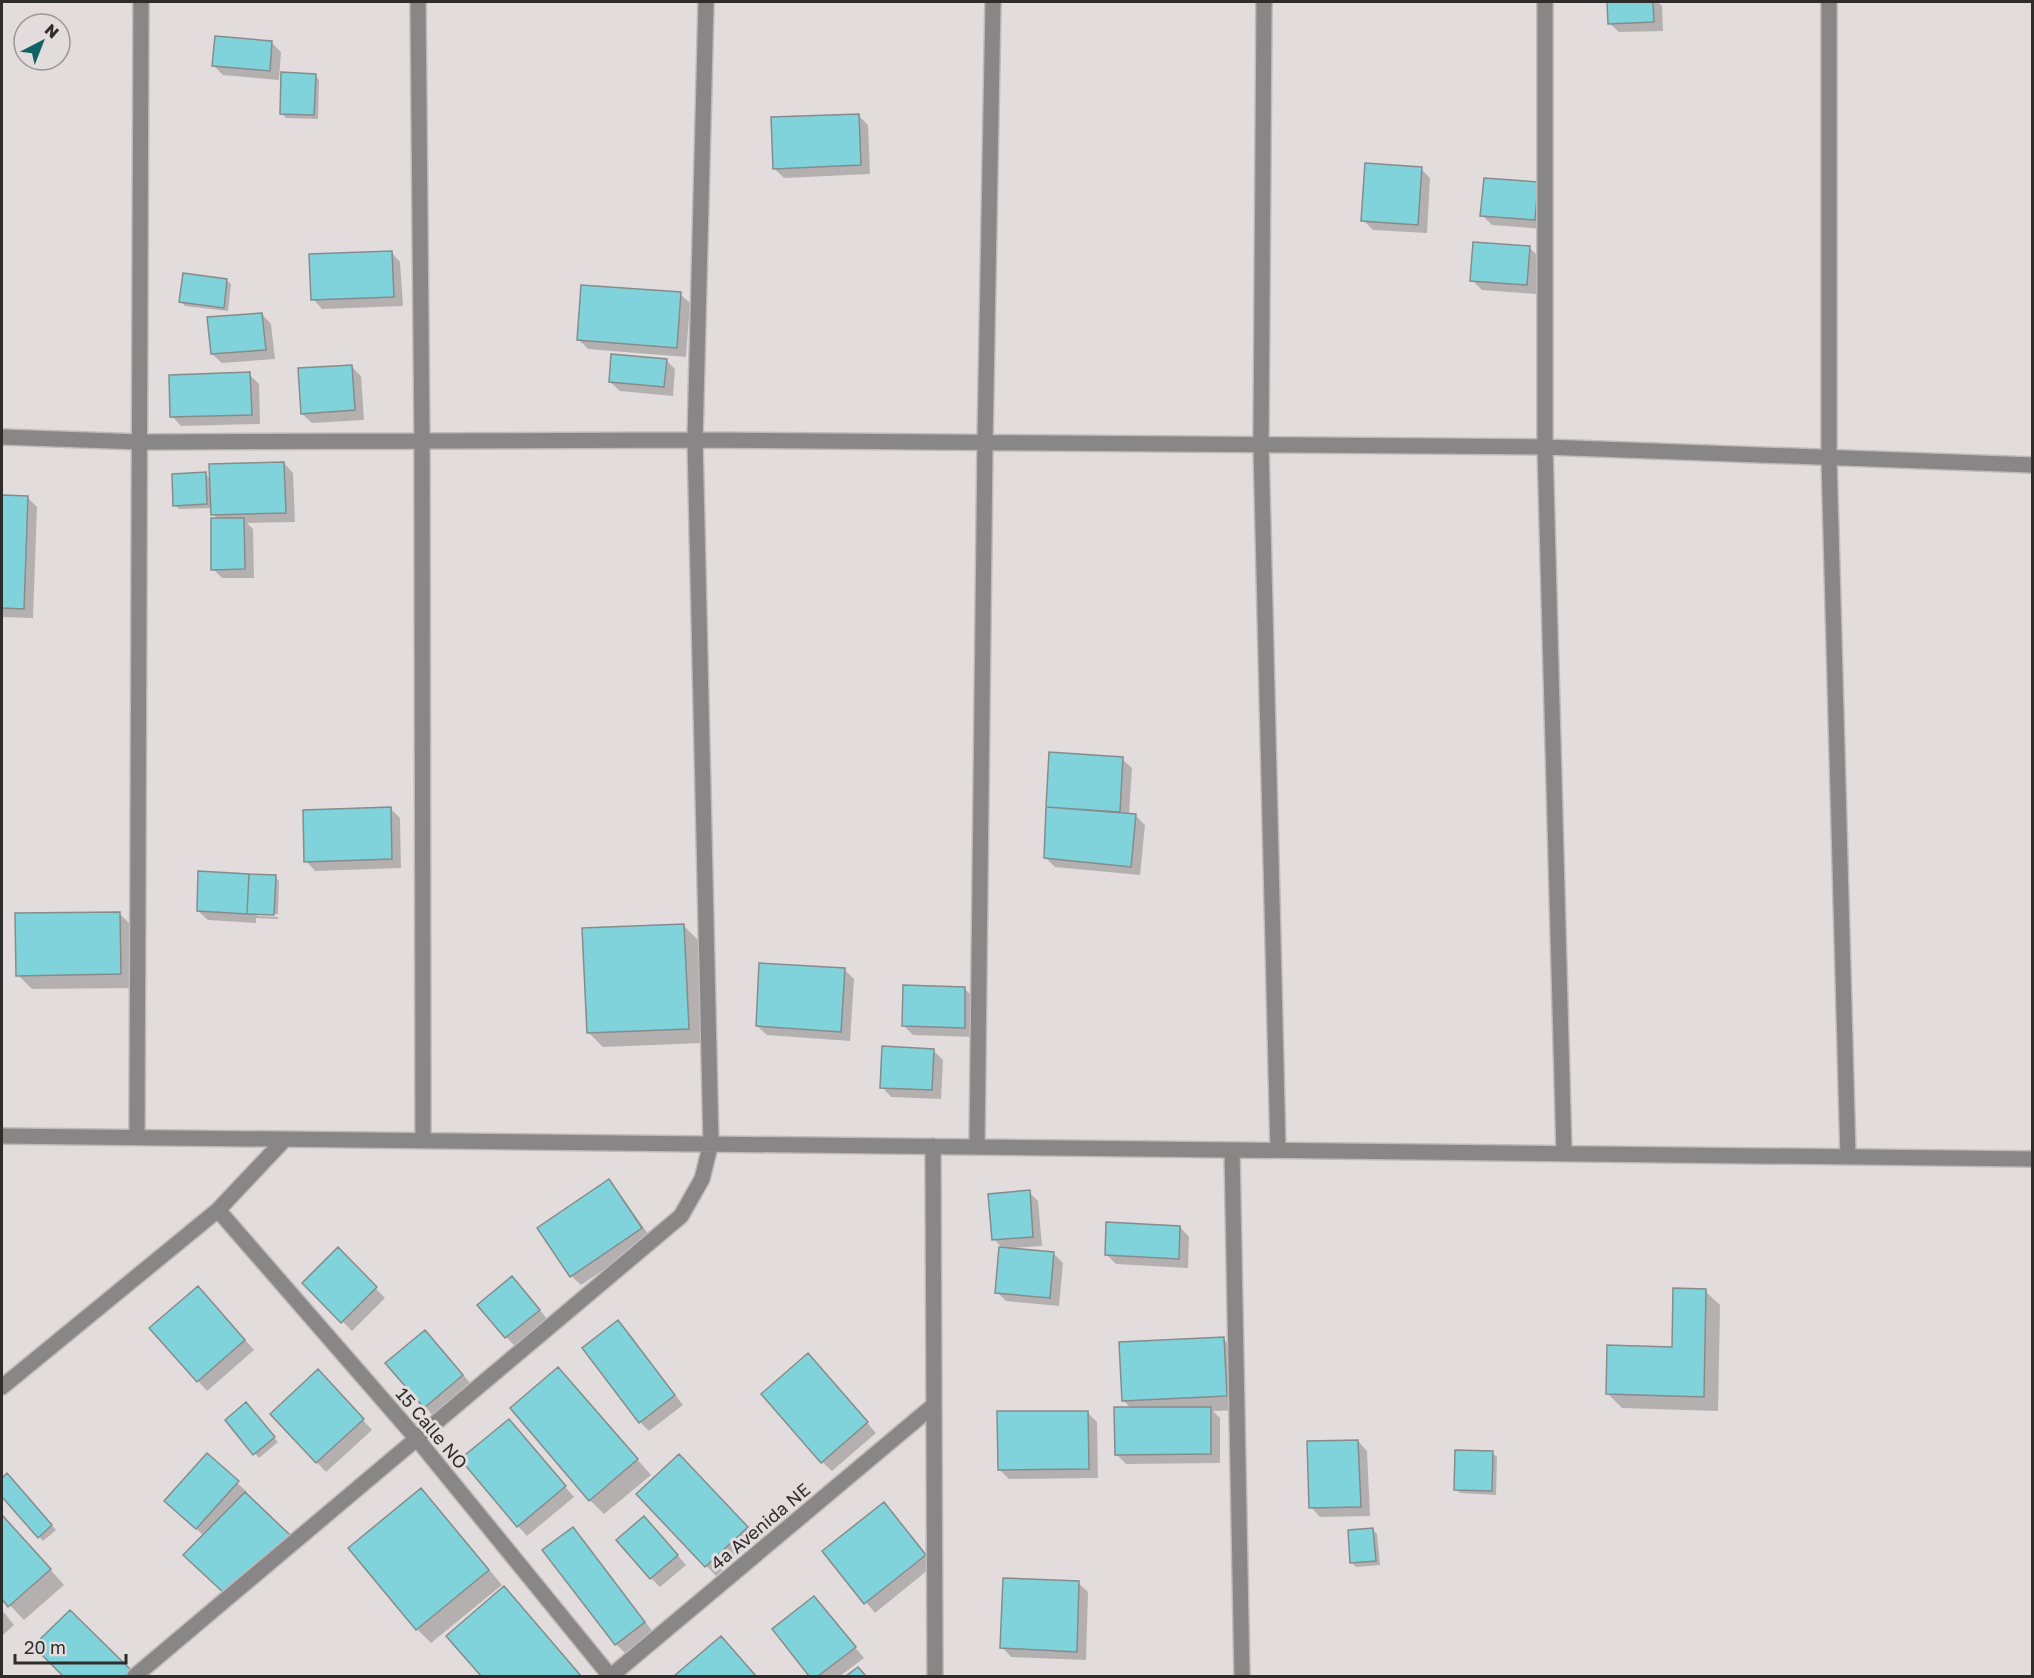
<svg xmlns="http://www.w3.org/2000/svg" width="2034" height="1678" font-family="'Golos Text',sans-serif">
  <rect width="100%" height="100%" fill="#e3dcdc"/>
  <!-- shadow -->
  <path fill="#0003" d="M1608 2H1658L1662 6 1663 31 1619 32 1609 23Z
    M272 43 281 52 279 80 223 75 214 66Z
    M315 75 319 80 318 119 286 118 282 114Z
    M858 115 868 125 870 174 784 178 774 168Z
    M1421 169 1430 178 1427 233 1373 230 1363 220Z
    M1537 183 1544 229 1492 225 1482 215Z
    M1529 247 1539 257 1536 294 1482 290 1472 280Z
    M391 252 400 262 403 306 322 309 313 299Z
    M226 280 231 284 228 311 185 306 181 302Z
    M680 294 690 303 686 357 588 349 579 340Z
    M262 314 271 324 275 359 222 363 212 354Z
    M666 360 675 369 673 396 620 391 610 382Z
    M351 366 361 376 364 420 312 423 302 414Z
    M249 374 259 384 260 424 181 426 172 416Z
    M284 463 293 473 295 522 247 523 253 529 254 578H222L213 569 218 519 213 514V508L179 509 175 505 205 474 212 480Z
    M2 497 28 498 37 507 33 618 2 617Z
    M1051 754 1122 759 1132 768 1129 815H1135L1145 825 1140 875 1055 867 1045 857Z
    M390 808 400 818 401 868 315 871 306 861Z
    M275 877 279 881 278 914 257 913V916L278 917V919L256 918V923L208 920 198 911Z
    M119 913 134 928 135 988 32 989 18 975Z
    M683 925 698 940 702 1043 603 1047 588 1032Z
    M844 969 854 979 850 1041 767 1035 757 1026Z
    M965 989 974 998V1037L913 1035 904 1026Z
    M933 1050 943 1060 941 1099 891 1097 882 1087Z
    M609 1181 618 1191 651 1238 581 1285 571 1276Z
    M1029 1192 1038 1201 1042 1246 1012 1248V1250L1054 1254 1063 1263 1059 1306 1006 1301 997 1292 1003 1249 994 1239Z
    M1180 1227 1189 1237 1188 1268 1116 1264 1107 1255Z
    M338 1250 385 1298 352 1331 304 1283Z
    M521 1287 548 1320 515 1346 506 1337Z
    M1705 1291 1720 1305 1718 1411 1622 1408 1608 1394 1674 1348Z
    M207 1297 254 1350 207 1391 151 1328Z
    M618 1322 628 1332 683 1405 649 1431 640 1422Z
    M1223 1339 1238 1353 1241 1410 1213 1411 1220 1418V1463L1126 1464 1116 1454 1131 1408 1123 1400Z
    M434 1342 472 1385 434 1417 425 1407Z
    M817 1365 876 1433 832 1471 822 1462Z
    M558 1369 651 1475 604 1514 590 1500Z
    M328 1381 372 1430 326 1472 272 1414Z
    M250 1409 278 1442 259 1458 227 1420Z
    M1087 1412 1097 1422 1098 1478 1009 1479 999 1469Z
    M509 1421 574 1497 527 1536 518 1526Z
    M1358 1441 1367 1451 1370 1516 1320 1517 1311 1507Z
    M1492 1453 1497 1457 1496 1495 1460 1493 1456 1489Z
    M207 1455 247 1492 245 1494 298 1545 236 1602 194 1565 204 1536 176 1510Z
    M688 1466 756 1538 716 1576 638 1494Z
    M7 1475 56 1530 43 1541 2 1495V1480Z
    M421 1490 435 1505 502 1585 431 1643 417 1629Z
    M884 1504 934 1565 875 1613 824 1551Z
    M2 1515 64 1585 24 1620 2 1597Z
    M653 1527 686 1565 660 1587 651 1578Z
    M573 1529 582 1538 653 1632 625 1653 616 1644Z
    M1373 1530 1377 1534 1380 1565 1356 1567 1352 1563Z
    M1078 1583 1088 1592 1086 1660 1011 1657 1002 1647Z
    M504 1588 518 1602 582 1676H483L448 1636Z
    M814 1598 864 1658 840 1676H811L774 1629Z
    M2 1610 14 1625 2 1636Z
    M70 1612 135 1676H65L35 1646Z
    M721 1638 756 1676H676Z"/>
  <!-- building -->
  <path fill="#80d3da" stroke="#868c8c" stroke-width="1.5" d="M1607 2H1653L1654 22 1608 24Z
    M215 36 272 41 270 71 212 66Z
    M281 72 316 74 314 115 280 114Z
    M859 114 861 165 773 169 771 117Z
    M1365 163 1422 167 1418 225 1361 221Z
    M1484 178 1538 182 1535 220 1480 216Z
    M1473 242 1530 246 1527 285 1470 281Z
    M392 251 394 297 311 300 309 254Z
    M183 273 227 279 224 308 179 302Z
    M581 285 681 292 677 348 577 340Z
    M262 313 266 350 211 354 207 317Z
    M611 354 667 359 664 387 609 382Z
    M352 365 355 410 301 414 298 368Z
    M250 372 252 415 170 417 169 375Z
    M284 462 286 513 211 515 209 464Z
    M206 472 207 504 173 506 172 474Z
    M2 495 28 496 24 609 2 608Z
    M211 518H244L245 569 211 570Z
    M1049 752 1123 757 1120 812 1046 807Z
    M391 807 392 859 304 862 303 810Z
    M1046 807 1136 814 1131 867 1044 858Z
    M198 871 249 874 247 914 197 911Z
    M249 874 276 875 274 915 247 914Z
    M120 912 121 974 16 976 15 913Z
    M684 924 689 1029 587 1033 582 928Z
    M759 963 845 968 841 1032 756 1026Z
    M903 985 965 987V1028L902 1026Z
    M882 1046 934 1049 932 1090 880 1088Z
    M609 1179 642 1228 570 1277 537 1228Z
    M1030 1190 1033 1237 992 1240 988 1194Z
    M1106 1222 1180 1226 1179 1259 1105 1255Z
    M338 1247 377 1287 341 1323 302 1283Z
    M999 1247 1054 1252 1050 1298 995 1293Z
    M512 1276 540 1310 505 1338 477 1305Z
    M198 1286 245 1340 197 1382 149 1328Z
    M1673 1288 1706 1289 1704 1397 1606 1394 1607 1345 1672 1347Z
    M618 1320 675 1395 639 1423 582 1348Z
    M425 1330 463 1375 424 1408 385 1363Z
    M1224 1337 1227 1396 1122 1401 1119 1342Z
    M808 1353 868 1422 821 1463 761 1394Z
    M558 1367 638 1459 589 1501 510 1408Z
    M318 1369 364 1419 316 1463 270 1414Z
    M246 1402 275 1437 253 1455 225 1420Z
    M1114 1407H1211V1454L1115 1455Z
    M997 1411H1088L1089 1469 998 1470Z
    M509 1419 566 1486 517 1527 460 1459Z
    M1358 1440 1361 1507 1309 1508 1307 1441Z
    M1455 1450 1493 1451 1492 1491 1454 1490Z
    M207 1453 239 1481 196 1529 164 1501Z
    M679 1454 748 1527 705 1567 636 1494Z
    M7 1473 52 1525 38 1538 2 1497V1478Z
    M421 1488 489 1570 416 1630 348 1548Z
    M245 1492 290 1535 225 1594 183 1555Z
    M884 1502 926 1555 864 1604 822 1551Z
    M2 1515 51 1569 8 1607 2 1599Z
    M644 1516 678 1555 650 1579 616 1540Z
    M573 1527 645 1622 615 1645 542 1550Z
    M1373 1528 1376 1561 1350 1563 1348 1530Z
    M1003 1578 1079 1581 1077 1652 1000 1648Z
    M504 1586 581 1676H481L446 1636Z
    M814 1596 856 1647 818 1676H809L772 1629Z
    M70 1610 131 1670 125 1676H63L33 1646Z
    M721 1636 756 1676H674Z
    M858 1667 866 1676H846Z"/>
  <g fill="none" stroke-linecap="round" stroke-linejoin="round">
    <!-- minor casing -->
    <g stroke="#bfb9b9" stroke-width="18">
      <path id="minor" d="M418 2 422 441 423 1140
        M1264 2 1261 445 1278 1150
        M1545 2V447L1564 1153
        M1829 2V458L1848 1156
        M2 437 140 442 695 440 1545 447 2032 465
        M2 1136 2032 1159
        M137 1137 141 2
        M933 1146 935 1676
        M977 1147 985 443 993 2
        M1232 1150 1242 1676
        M218 1210 417 1439 610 1676
        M2 1387 218 1210 285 1139
        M135 1676 681 1216 702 1179 711 1143 695 440 706 2
        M611 1676 934 1405"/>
    </g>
    <!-- minor -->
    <use href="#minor" stroke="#888686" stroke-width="15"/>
  </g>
  <g text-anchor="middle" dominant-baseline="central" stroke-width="6" stroke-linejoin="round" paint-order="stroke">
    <!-- street labels -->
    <g font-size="18" fill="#2f2c2c" stroke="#e3dcdc">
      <text transform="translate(432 1428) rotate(50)">15 Calle NO</text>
      <text transform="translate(760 1526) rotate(-40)">4a Avenida NE</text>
    </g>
  </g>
  <!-- border -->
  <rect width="2034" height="1678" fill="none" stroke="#2f2c2c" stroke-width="6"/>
  <!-- north arrow -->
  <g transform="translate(42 42) rotate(42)"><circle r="28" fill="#e3dcdc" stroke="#9b9696" stroke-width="1.5"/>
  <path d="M0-4.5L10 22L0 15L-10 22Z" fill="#116267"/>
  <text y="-9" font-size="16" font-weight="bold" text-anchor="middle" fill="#2f2c2c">N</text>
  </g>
  <!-- scale -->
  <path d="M15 1654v9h111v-9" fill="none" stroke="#2f2c2c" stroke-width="3"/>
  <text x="24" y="1654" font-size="18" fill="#2f2c2c" stroke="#e3dcdc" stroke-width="4.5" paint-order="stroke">20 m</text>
</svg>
